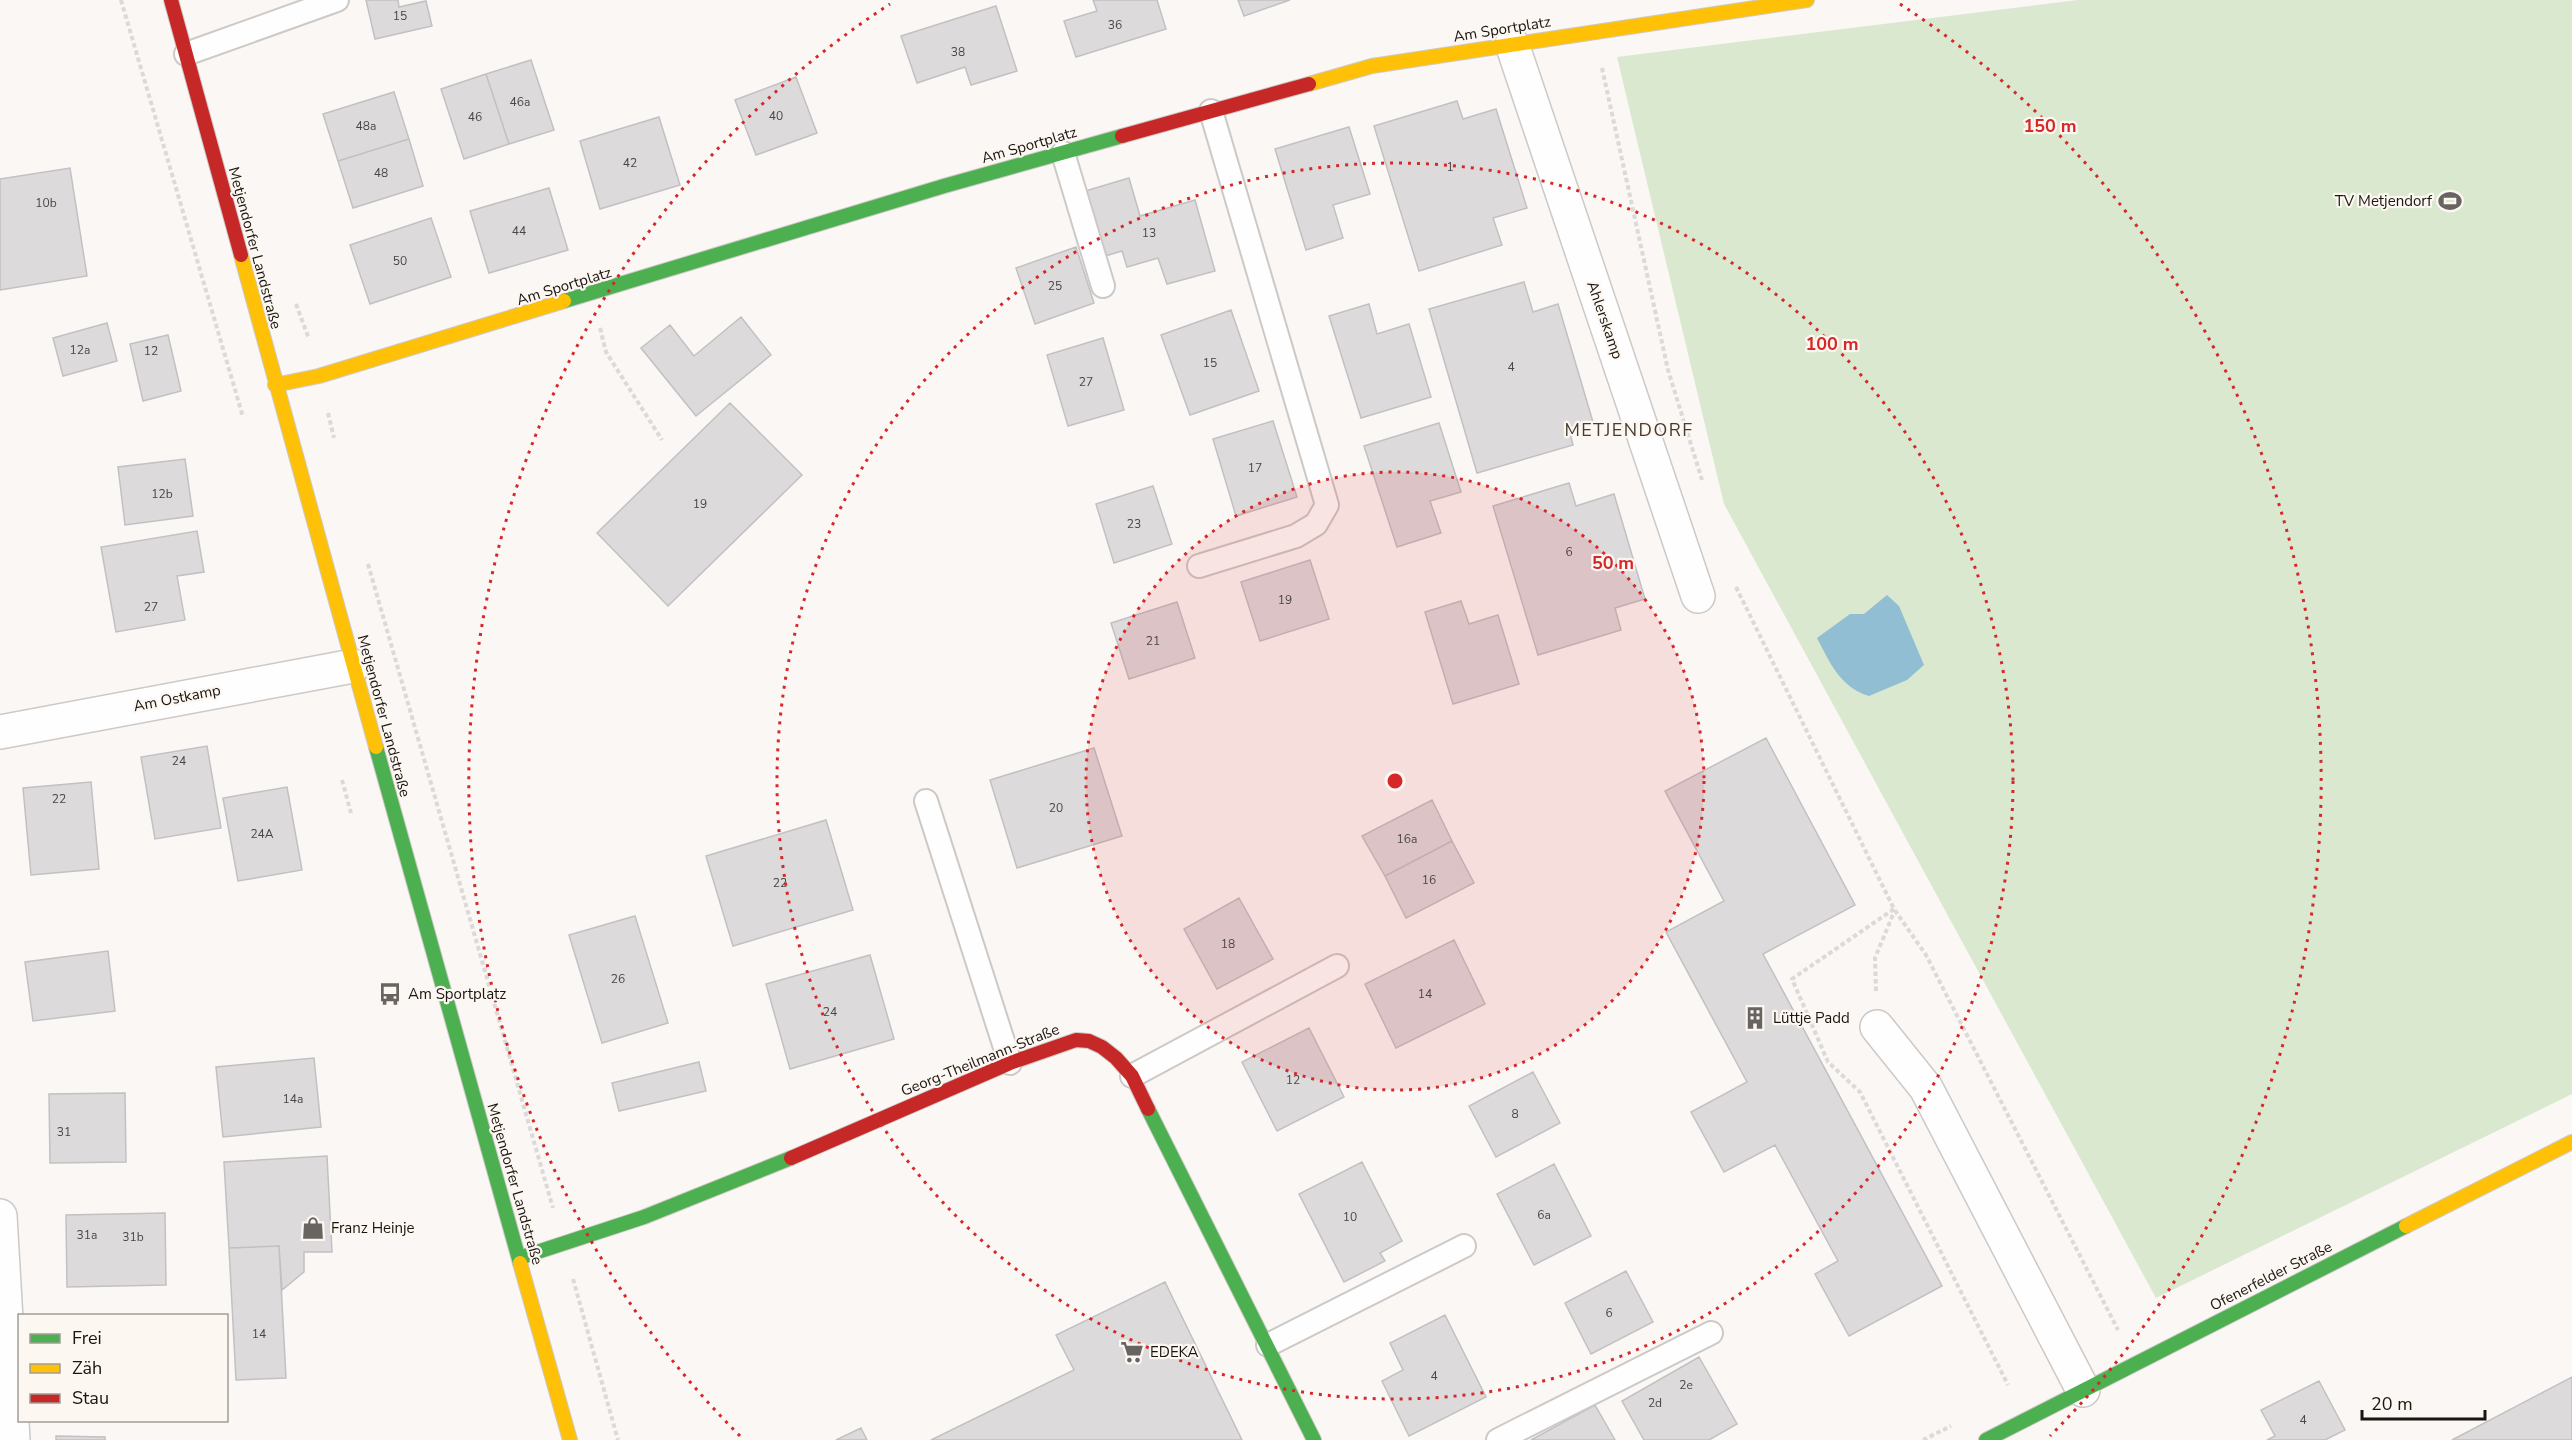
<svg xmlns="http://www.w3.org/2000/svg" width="2572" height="1440" font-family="'Nunito Sans',sans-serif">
  <rect width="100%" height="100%" fill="#faf7f5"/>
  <!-- green -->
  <path fill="#d9e8ce" d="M2078 0H2572V1094L2156 1298 1724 504 1617 57Z"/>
  <!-- water -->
  <path fill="#92bed4" d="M1887 595 1899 606 1924 665 1907 680 1869 696C1840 687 1830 663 1817 638L1850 614H1864Z"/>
  <!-- building -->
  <path fill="#dddadc" stroke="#c2c0c2" stroke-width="1.5" d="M366 0H398L399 7 426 1 432 26 375 39Z
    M1093 0H1157L1166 29 1076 57 1064 21 1097 11Z
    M1238 0H1290L1244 16Z
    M996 6 1017 71 971 85 965 67 917 83 901 36Z
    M531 60 554 130 509 144 486 74Z
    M486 74 509 144 464 159 441 89Z
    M796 77 817 133 756 155 735 100Z
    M394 92 409 139 338 161 323 114Z
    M1457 101 1463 119 1496 109 1527 208 1493 218 1502 245 1419 271 1374 126Z
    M659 117 680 185 600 209 580 141Z
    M1349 127 1370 194 1333 205 1343 238 1306 250 1275 149Z
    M409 139 423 186 353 208 338 161Z
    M70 168 87 276 0 290V179Z
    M1129 178 1140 216 1195 200 1215 271 1167 284 1158 258 1127 267 1122 251 1102 257 1082 192Z
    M549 188 568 250 489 273 470 211Z
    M431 218 451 277 370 304 350 245Z
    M1076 247 1094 303 1035 324 1016 268Z
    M1524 282 1533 312 1558 304 1593 422 1569 429 1573 445 1477 473 1429 309Z
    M1369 304 1377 334 1409 324 1431 397 1361 418 1329 316Z
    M1231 310 1259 391 1190 415 1161 335Z
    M741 317 771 355 696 416 641 348 670 325 694 356Z
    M107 323 117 361 63 376 53 338Z
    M168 335 181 391 143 401 130 344Z
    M1103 338 1124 410 1068 426 1047 355Z
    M730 403 802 475 668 606 597 533Z
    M1273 421 1297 497 1236 516 1213 439Z
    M1439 423 1461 492 1430 501 1441 533 1397 547 1364 446Z
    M185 459 193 516 125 525 118 467Z
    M1569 483 1576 506 1614 494 1645 599 1615 608 1621 630 1538 655 1493 506Z
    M1153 486 1172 544 1114 563 1096 504Z
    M197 531 204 572 177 576 185 620 116 632 101 547Z
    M1310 560 1329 619 1260 641 1241 582Z
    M1461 601 1469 624 1498 615 1519 684 1453 704 1425 612Z
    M1177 602 1195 658 1129 679 1111 623Z
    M1766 738 1855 905 1763 954 1942 1286 1849 1336 1815 1274 1838 1261 1775 1145 1724 1172 1691 1112 1747 1082 1666 932 1724 901 1665 791Z
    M207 746 221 828 155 839 141 757Z
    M1094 748 1122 836 1017 868 990 780Z
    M91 782 99 869 31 875 23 788Z
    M287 787 302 870 238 881 223 798Z
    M1432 800 1452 841 1385 876 1362 836Z
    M826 820 853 910 733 946 706 856Z
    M1452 841 1474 883 1406 918 1385 876Z
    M1239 898 1273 959 1217 989 1184 929Z
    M635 916 668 1023 602 1043 569 935Z
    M1454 940 1485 1004 1396 1048 1365 984Z
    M108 951 115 1011 33 1021 25 962Z
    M870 955 894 1039 790 1069 766 984Z
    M1309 1028 1344 1097 1277 1131 1242 1062Z
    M314 1058 321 1127 223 1137 216 1067Z
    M699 1062 706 1091 619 1111 612 1083Z
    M1533 1072 1560 1123 1496 1157 1469 1106Z
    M125 1093 126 1162 50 1163 49 1094Z
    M327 1156 332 1252H304V1272L282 1290 279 1246 229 1248 224 1162Z
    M1362 1162 1402 1241 1380 1253 1385 1261 1344 1282 1299 1194Z
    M1554 1164 1591 1236 1534 1265 1497 1194Z
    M165 1213 166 1285 67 1287 66 1215Z
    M279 1246 286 1378 236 1380 229 1248Z
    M1626 1271 1653 1322 1591 1354 1565 1303Z
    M1165 1282 1242 1440H931L1074 1370 1056 1335Z
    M1445 1315 1486 1397 1409 1436 1382 1381 1403 1370 1390 1343Z
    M1699 1357 1737 1424 1709 1440H1644L1622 1401Z
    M2572 1377V1440H2452Z
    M2319 1381 2345 1430 2325 1440H2267L2275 1436 2261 1410Z
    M1595 1405 1615 1440H1531Z
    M861 1428 867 1440H836Z
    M56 1436 105 1437V1440H56Z"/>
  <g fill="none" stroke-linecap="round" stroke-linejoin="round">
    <!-- lane casing -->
    <g stroke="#cdc9c6" stroke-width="26">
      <path id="lane" d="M186 54 337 0
        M1063 153 1103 286
        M1199 566 1296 536 1316 524 1327 505 1211 111
        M926 801 1010 1063
        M1132 1076 1337 966
        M1268 1345 1464 1246
        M1498 1440 1711 1333"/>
    </g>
    <!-- street casing -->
    <g stroke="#cdc9c6" stroke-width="36">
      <path id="street" d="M1512 44 1698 596
        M0 732 353 666
        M1877 1027 1926 1088 2083 1390
        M0 1216 13 1440"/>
    </g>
    <!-- fast casing -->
    <g stroke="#cdc9c6" stroke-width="16">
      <path id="fast" d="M564 301 944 186 1122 136
        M376 747 520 1263
        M1148 1109 1314 1440
        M519 1258 644 1217 791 1158
        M1986 1440 2406 1226"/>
    </g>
    <!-- slow casing -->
    <g stroke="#cdc9c6" stroke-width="16">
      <path id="slow" d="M1309 84 1372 66 1807 0
        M241 255 376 747
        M275 385 319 376 564 301
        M2406 1226 2572 1142
        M520 1263 570 1440"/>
    </g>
    <!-- jam casing -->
    <g stroke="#cdc9c6" stroke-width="16">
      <path id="jam" d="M171 0 241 255
        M1122 136 1309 84
        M791 1158 1010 1063 1076 1040 1089 1041 1102 1047 1116 1058 1132 1076 1148 1109"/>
    </g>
    <!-- path -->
    <path stroke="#dbdad9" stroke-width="4" stroke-dasharray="4.5 3" stroke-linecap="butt" d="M121 0 243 417
      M1602 68 1668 370 1702 480
      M296 304 309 339
      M600 328 606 352 662 440
      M328 413 334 438
      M368 564 553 1208
      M1736 587 1894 909 1926 955 2118 1330
      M342 780 351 813
      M1894 909 1792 979 1828 1062 1860 1092 2008 1385
      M1876 991 1875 958 1894 912
      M573 1279 618 1440
      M1923 1440 1951 1426"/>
    <!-- lane -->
    <use href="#lane" stroke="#fefefe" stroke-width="22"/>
    <!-- street -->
    <use href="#street" stroke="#fefefe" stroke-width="33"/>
    <!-- fast -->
    <use href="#fast" stroke="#4caf50" stroke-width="14"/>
    <!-- slow -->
    <use href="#slow" stroke="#ffc107" stroke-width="14"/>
    <!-- jam -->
    <use href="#jam" stroke="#c62828" stroke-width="14"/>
  </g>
  <!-- distance rings -->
  <circle cx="1395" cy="781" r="309" fill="#d62828" fill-opacity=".12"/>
  <g fill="none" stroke="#d62828" stroke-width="3" stroke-dasharray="3 6">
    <circle cx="1395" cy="781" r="309"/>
    <circle cx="1395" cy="781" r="618"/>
    <path d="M740 1436A927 927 0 0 1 890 4M1900 4A927 927 0 0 1 2050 1436"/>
  </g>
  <!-- icons -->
  <defs>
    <g id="stadium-bare" transform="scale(1.8)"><path d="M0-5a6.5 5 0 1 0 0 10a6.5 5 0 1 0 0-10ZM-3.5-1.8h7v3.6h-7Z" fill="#686461" stroke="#fdf7f2" stroke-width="2.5" paint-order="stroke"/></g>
    <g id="bus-bare" transform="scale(1.8)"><path d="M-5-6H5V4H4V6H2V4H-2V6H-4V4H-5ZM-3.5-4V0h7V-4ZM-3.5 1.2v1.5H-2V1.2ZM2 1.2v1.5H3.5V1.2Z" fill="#686461" stroke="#fdf7f2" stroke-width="2.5" paint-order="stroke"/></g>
    <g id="building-bare" transform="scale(1.8)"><path d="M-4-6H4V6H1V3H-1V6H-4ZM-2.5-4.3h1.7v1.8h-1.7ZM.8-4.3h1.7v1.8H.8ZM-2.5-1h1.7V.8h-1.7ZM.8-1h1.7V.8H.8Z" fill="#686461" stroke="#fdf7f2" stroke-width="2.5" paint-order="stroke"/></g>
    <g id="shop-bare" transform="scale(1.8)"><path d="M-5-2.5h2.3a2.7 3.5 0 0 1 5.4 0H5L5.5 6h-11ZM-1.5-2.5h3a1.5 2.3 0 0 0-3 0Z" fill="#686461" stroke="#fdf7f2" stroke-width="2.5" paint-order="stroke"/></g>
    <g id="supermarket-bare" transform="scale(1.8)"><path d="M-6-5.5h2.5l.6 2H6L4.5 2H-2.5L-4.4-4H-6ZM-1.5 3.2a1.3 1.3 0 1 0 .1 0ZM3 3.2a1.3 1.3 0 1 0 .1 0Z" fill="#686461" stroke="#fdf7f2" stroke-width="2.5" paint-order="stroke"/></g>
  </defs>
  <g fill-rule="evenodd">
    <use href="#stadium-bare" x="2450" y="201"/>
    <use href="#bus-bare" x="390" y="994"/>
    <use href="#building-bare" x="1755" y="1018"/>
    <use href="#shop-bare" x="313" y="1228"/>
    <use href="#supermarket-bare" x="1132" y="1352"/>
  </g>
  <g text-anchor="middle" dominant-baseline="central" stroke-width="4.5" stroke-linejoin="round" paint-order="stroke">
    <!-- number labels -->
    <g font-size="12" fill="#4b4644">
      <text x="400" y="16">15</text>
      <text x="1115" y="25">36</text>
      <text x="958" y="52">38</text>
      <text x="520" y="102">46a</text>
      <text x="776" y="116">40</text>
      <text x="475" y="117">46</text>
      <text x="366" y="126">48a</text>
      <text x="630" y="163">42</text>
      <text x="1450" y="167">1</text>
      <text x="381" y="173">48</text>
      <text x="46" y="203">10b</text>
      <text x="519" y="231">44</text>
      <text x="1149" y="233">13</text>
      <text x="400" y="261">50</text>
      <text x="1055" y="286">25</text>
      <text x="80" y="350">12a</text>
      <text x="151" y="351">12</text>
      <text x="1210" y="363">15</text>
      <text x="1511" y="367">4</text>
      <text x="1086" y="382">27</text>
      <text x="1255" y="468">17</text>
      <text x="162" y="494">12b</text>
      <text x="700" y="504">19</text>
      <text x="1134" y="524">23</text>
      <text x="1569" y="552">6</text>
      <text x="1285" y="600">19</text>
      <text x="151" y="607">27</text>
      <text x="1153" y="641">21</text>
      <text x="179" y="761">24</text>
      <text x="59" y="799">22</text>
      <text x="1056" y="808">20</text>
      <text x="262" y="834">24A</text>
      <text x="1407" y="839">16a</text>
      <text x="1429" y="880">16</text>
      <text x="780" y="883">22</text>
      <text x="1228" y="944">18</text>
      <text x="618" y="979">26</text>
      <text x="1425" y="994">14</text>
      <text x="830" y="1012">24</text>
      <text x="1293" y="1080">12</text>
      <text x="293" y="1099">14a</text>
      <text x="1515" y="1114">8</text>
      <text x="64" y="1132">31</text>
      <text x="1544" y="1215">6a</text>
      <text x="1350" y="1217">10</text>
      <text x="87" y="1235">31a</text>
      <text x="133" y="1237">31b</text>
      <text x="1609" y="1313">6</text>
      <text x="259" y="1334">14</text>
      <text x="1434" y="1376">4</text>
      <text x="1686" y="1385">2e</text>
      <text x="1655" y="1403">2d</text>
      <text x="2303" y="1420">4</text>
    </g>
    <!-- street labels -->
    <g font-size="15" fill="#1a1511" stroke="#fdf7f2">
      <text transform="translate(1502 29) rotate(-9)">Am Sportplatz</text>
      <text transform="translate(1029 145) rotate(-16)">Am Sportplatz</text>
      <text transform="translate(255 248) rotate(75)">Metjendorfer Landstraße</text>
      <text transform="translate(564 286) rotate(-17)">Am Sportplatz</text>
      <text transform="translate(1605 320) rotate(71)">Ahlerskamp</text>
      <text transform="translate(177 698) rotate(-11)">Am Ostkamp</text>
      <text transform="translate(384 716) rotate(75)">Metjendorfer Landstraße</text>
      <text transform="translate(980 1060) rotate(-22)">Georg-Theilmann-Straße</text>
      <text transform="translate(515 1184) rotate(74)">Metjendorfer Landstraße</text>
      <text transform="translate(2271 1276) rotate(-27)">Ofenerfelder Straße</text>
    </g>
    <!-- poi labels -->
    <g font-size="15" fill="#1a1511" stroke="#fdf7f2" text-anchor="start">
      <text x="2432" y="201" text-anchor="end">TV Metjendorf</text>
      <text x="408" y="994">Am Sportplatz</text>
      <text x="1773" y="1018">Lüttje Padd</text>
      <text x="331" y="1228">Franz Heinje</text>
      <text x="1150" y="1352">EDEKA</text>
    </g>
    <!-- quarter labels -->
    <g font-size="18" letter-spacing="1.5" fill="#483b32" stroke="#fdf7f2">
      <text x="1629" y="430">METJENDORF</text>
    </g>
  </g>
  <circle cx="1395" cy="781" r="9" fill="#d62828" stroke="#fdf7f2" stroke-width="3"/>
  <g font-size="18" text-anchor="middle" font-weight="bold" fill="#d62828" stroke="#fdf7f2" stroke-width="4.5" stroke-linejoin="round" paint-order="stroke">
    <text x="2050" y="132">150 m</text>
    <text x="1832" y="350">100 m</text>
    <text x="1613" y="569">50 m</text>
  </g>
  <!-- legend -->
  <rect x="18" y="1314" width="210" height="108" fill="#fdf7f2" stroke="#a29d98" stroke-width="1.5"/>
  <rect x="30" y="1334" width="30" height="9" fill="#4caf50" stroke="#a29d98" stroke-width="1.5"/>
  <text x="72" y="1344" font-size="18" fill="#1a1511">Frei</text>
  <rect x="30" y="1364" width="30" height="9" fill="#ffc107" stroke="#a29d98" stroke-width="1.5"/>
  <text x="72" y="1374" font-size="18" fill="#1a1511">Zäh</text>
  <rect x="30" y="1394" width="30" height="9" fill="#c62828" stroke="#a29d98" stroke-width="1.5"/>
  <text x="72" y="1404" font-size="18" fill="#1a1511">Stau</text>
  <!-- scale -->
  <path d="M2362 1410v9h123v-9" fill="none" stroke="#1a1511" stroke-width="3"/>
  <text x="2371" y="1410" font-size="18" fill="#1a1511" stroke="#fdf7f2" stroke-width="4.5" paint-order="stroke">20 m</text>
</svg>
